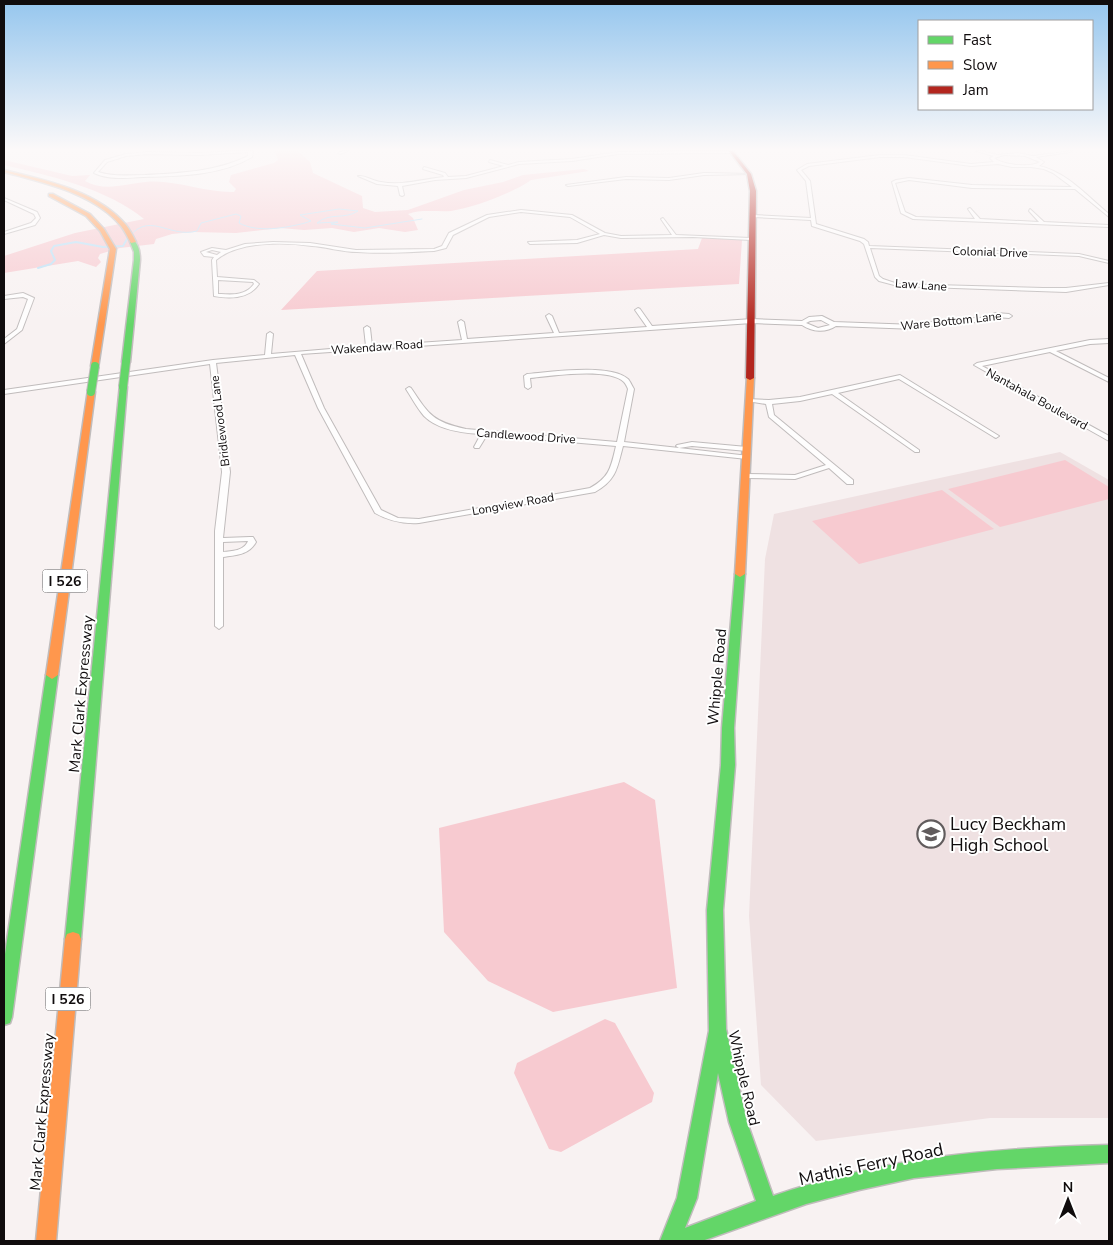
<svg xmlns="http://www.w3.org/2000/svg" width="1113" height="1245" font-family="'Nunito Sans',sans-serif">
  <rect width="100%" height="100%" fill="#f8f2f2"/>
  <!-- built -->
  <path fill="#efe1e2" d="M1060 452 1109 480V1118H990L816 1141 761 1085 749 916 765 559 774 514Z"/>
  <!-- green -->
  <path fill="#f7cad0" d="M275 151H298L310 162 313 173 362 196 363 208 375 212 408 210 464 190 503 182 523 175 584 169 589 171 531 180C513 193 473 208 451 211 437 212 420 209 408 214L413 218 418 230 405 232 379 228 354 232 332 228 304 230 280 228 236 233 193 232 172 234 156 239 154 244 120 248 100 254 98 258 101 262 96 267 78 261 4 273V256L75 233 144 219C108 189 48 175 4 165V160L72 176 90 175 85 181C105 192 124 184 146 182 174 179 205 193 234 192L236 189 229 182 231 175 274 163 278 160Z
    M702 238 742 240 739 284 281 310 317 271 698 249Z
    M1065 460 1109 487V499L1000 527 948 489Z
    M942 490 994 529 859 564 812 521Z
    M624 782 655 800 677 988 553 1012 488 981 444 932 439 828Z
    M605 1019 615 1023 654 1093 652 1102 561 1152 549 1149 514 1073 517 1063Z"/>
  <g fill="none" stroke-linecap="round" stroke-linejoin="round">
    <!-- stream-far1 -->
    <path stroke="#bae0f6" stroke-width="1" d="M126 241C148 208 168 239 197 231L201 223 236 214 241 216 239 223C258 233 285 228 305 223L311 221 300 215 339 209 358 211C344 220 330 212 317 223L338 222 331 224 365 228 422 219"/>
    <!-- stream -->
    <path stroke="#bae0f6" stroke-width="2" d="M38 268 51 264 55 260 51 251 54 246 76 242 103 247 123 246 127 239"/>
    <!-- street casing -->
    <g stroke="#c0bcbc" stroke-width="2">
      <path id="street" d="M239 151H253L252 157C221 176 178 176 143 177 127 178 109 180 94 173L105 160 126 154 148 152 199 153ZM248 152V156C216 172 180 173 145 175 129 175 114 177 98 172L107 162 126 156 148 154 199 155Z
        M344 151H348L340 154 338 153Z
        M732 151 733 153 618 154 572 161 519 164 466 178 435 180 402 186 404 195 402 196 400 195 398 186 377 184 358 176C365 175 373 181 381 182 402 186 423 179 444 177L443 175 423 169 424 167 445 173 448 177 466 176 504 166 489 162 490 160 508 165 519 162 572 159 618 152Z
        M976 151H981L998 155 1018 153 1033 156 1072 151 1070 152 1036 157 1044 162 1039 166C1067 172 1088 197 1109 214V217L1075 189 972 188 909 180 895 183 905 212 916 217 975 219 968 209 970 208 980 219 1039 222 1029 211 1030 209 1044 222 1109 225V227L913 219 901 213 892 182 896 180 909 178 972 185 1072 187 1053 173 1044 169 1031 167H1012L998 164 971 166 904 157H880L809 166 801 170 810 181 816 224 864 239 868 242 869 246 1079 254 1109 261V263L1079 256 870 248 879 276 883 279 898 284 1043 288H1066L1109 283V285L1066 292 898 286 879 281 875 277 864 244 860 241 812 226 811 220 753 217 751 216 753 215 811 218 806 181 797 170 807 164 880 155H904L971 164 994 162 990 158 994 156ZM1004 155 1025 156 1040 162C1030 168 1003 165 994 158Z
        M704 173 751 174 704 175 669 180 626 179 568 186 566 185 626 177 669 178Z
        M4 198 37 212 40 218 35 225 4 234V232L31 223 36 218 34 214 4 200Z
        M521 210 572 215 605 233 621 236 672 235 661 219 663 218 676 235 751 238 753 239 751 240 693 237 621 238 604 235 577 243 530 244 528 242 577 240 600 234 570 217 521 212 489 217 453 235 446 248 434 251C409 252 383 254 357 252 342 252 327 247 312 246 284 242 239 241 216 260L217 277 254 280 259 284C249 299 231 299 214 296L212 260 214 257 204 256 201 252 212 248 226 250 245 244 273 242 310 243 356 250 434 249 442 246 449 233 487 215ZM212 250 221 252 217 255 206 252ZM218 280 253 282 254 284C246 295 234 295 221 294H218Z
        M23 293 34 298 22 330 4 344V339L17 329 28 299 23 297 4 299V296Z
        M638 308 640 309 652 326 752 319 802 321 809 317 822 316 834 322 916 325 946 319 980 318 996 313 1009 314 1012 316 1009 318 996 317 981 322 946 323 916 329 836 326C826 333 812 332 802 325L752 323 301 354 324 408 381 510 398 518 419 519 590 488C610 477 611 467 616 446L487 435 479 448H475L474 447 481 434C462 433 438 430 424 416 417 408 412 398 406 389L409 387 411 388C429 415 433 422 466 429L617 442 628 389C627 387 626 384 624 382 609 367 551 376 530 378L531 387 528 389 525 387 524 376 527 374C550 372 610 363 628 379 630 381 632 386 634 389L624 442 679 448 676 446 677 445 692 442 747 447 750 449 747 451 692 446 679 448 749 456V458L747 459 623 446C617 469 616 480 595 492L419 523C403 524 389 521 375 513L318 408 295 355 216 363 230 472 223 538 250 537H253L256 542C249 555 236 555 223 557V626L219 629 215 626V531L222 472 210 364 4 394V390L213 360 265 355 267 334 270 332 273 334 271 354 366 346 364 328 367 326 370 328 372 346 462 340 458 322 461 320 464 322 467 339 554 333 546 316 549 314 552 316 559 333 647 327 635 310ZM821 320 830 325 818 328 806 323 810 321ZM248 541C244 551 232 551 223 552V542Z
        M1109 339V343L1090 344 1056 351 1109 378V382L1050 352 982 366 1109 436V441L974 365 977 363 1090 340Z
        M900 375 999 436 996 438 994 437 899 379 838 393 919 450V452H915L832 394 800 401 772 404 774 415 853 480V484H847L829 468 795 479 746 478 742 476 746 474 795 475 826 465 769 417 766 404 747 401V399L769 400 800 397Z"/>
    </g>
    <!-- fast casing -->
    <g stroke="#c0bcbc" stroke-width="3">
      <path id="fast" d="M133 240C139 244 140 253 140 260L130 362 126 364 122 362 134 260V252L130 242Z
        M120 385 127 387 81 939 79 944 73 946 67 944 65 939Z
        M740 571 745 574 734 728 735 765 723 910 726 1029 747 1122 773 1196C886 1157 991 1148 1109 1145V1163L997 1169 914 1178 859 1190 806 1204 702 1241H660L677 1198 709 1031 707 910 721 765 722 728 735 574ZM718 1073 729 1122 756 1201 685 1228 697 1198Z
        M52 671 58 675 12 1017 10 1023 4 1025V961L46 675Z"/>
    </g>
    <!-- slow casing -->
    <g stroke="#c0bcbc" stroke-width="3">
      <path id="slow" d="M4 170C45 180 98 191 126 225 130 230 133 236 136 242L131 243C128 238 125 231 121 226 94 193 44 183 4 172Z
        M49 194H53L90 214 104 229 116 249 98 368 91 366 110 249 100 231 86 216 49 196Z
        M747 376 754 378 745 574 740 577 735 574Z
        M88 390 95 392 58 675 52 679 46 675Z
        M73 932 79 934 81 939 56 1241H36L65 939 67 934Z"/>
    </g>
    <!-- jam casing -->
    <g stroke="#c0bcbc" stroke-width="3">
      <path id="jam" d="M729 151H733L751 174 756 191 754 378 750 380 746 378 750 191 747 174Z"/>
    </g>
    <!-- street -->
    <use href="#street" fill="#fefdfd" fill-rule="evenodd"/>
    <!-- fast -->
    <use href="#fast" fill="#63d668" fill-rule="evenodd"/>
    <!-- slow -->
    <use href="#slow" fill="#ff974d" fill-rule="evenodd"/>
    <!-- jam -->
    <use href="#jam" fill="#b3261e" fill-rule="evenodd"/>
    <!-- fast-bridge casing -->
    <g stroke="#c0bcbc" stroke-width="10" stroke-linecap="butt">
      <path id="fast-bridge" d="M123 387 126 362
        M91 392 95 366"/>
    </g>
    <!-- fast-bridge -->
    <use href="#fast-bridge" stroke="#63d668" stroke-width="8"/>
  </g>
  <!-- sky -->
  <linearGradient id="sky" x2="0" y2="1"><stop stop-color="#95c6ee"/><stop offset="0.46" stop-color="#fcf9f9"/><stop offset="1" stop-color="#fcf9f9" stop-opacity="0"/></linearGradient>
  <rect width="1113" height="325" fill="url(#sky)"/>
  <!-- icons -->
  <defs>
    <g id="school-ring" transform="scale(1.4375)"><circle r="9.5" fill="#fff" stroke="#615c5d" stroke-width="1.5"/><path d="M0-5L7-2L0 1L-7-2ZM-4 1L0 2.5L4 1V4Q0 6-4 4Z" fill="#615c5d"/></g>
  </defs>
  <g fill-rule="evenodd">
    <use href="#school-ring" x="931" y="834"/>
  </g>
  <g text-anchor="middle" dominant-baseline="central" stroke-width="4" stroke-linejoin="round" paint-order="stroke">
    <!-- far-street labels -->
    <g font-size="12" fill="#100c0d" stroke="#fff">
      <text transform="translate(990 252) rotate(2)">Colonial Drive</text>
      <text transform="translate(921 285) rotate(4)">Law Lane</text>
      <text transform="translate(951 321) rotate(-6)">Ware Bottom Lane</text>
      <text transform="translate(377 347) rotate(-4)">Wakendaw Road</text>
      <text transform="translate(1037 399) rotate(29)">Nantahala Boulevard</text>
      <text transform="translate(220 421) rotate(-97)">Bridlewood Lane</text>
      <text transform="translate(526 436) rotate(4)">Candlewood Drive</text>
      <text transform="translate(513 504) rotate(-10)">Longview Road</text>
    </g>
    <!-- shield labels -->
    <g fill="#fff" stroke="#585556" stroke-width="1">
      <rect x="42.5" y="569.5" width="45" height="23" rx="4"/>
      <rect x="45.5" y="987.5" width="45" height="23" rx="4"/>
    </g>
    <g font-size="14" font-weight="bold" fill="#100c0d">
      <text x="65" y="581">I 526</text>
      <text x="68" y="999">I 526</text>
    </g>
    <!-- street labels -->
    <g font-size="15" fill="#100c0d" stroke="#fff">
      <text transform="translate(717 677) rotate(-85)">Whipple Road</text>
      <text transform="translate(81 694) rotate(-85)">Mark Clark Expressway</text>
      <text transform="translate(744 1078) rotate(77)">Whipple Road</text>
      <text transform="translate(42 1112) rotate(-85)">Mark Clark Expressway</text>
    </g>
    <!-- near-poi labels -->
    <g font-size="18" fill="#100c0d" stroke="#fff" text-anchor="start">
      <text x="950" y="824">Lucy Beckham<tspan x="950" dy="21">High School</tspan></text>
    </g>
    <!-- near-street labels -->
    <g font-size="18" fill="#100c0d" stroke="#fff">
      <text transform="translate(871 1164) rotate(-12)">Mathis Ferry Road</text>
    </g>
  </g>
  <!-- border -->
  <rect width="1113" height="1245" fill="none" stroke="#100c0d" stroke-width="10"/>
  <!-- legend -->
  <rect x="918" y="20" width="175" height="90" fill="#ffffff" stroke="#9f9e9e"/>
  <rect x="928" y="36" width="25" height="8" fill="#63d668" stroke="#9f9e9e"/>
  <text x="963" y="45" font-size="15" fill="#100c0d">Fast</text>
  <rect x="928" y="61" width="25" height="8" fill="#ff974d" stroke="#9f9e9e"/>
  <text x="963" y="70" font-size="15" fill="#100c0d">Slow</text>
  <rect x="928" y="86" width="25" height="8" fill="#b3261e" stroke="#9f9e9e"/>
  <text x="963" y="95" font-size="15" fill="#100c0d">Jam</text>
  <!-- north arrow -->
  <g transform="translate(1068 1200)" stroke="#ffffff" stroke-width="4" paint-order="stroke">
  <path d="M0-4L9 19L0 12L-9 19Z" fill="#100c0d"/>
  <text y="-8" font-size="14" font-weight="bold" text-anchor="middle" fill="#100c0d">N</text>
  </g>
</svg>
